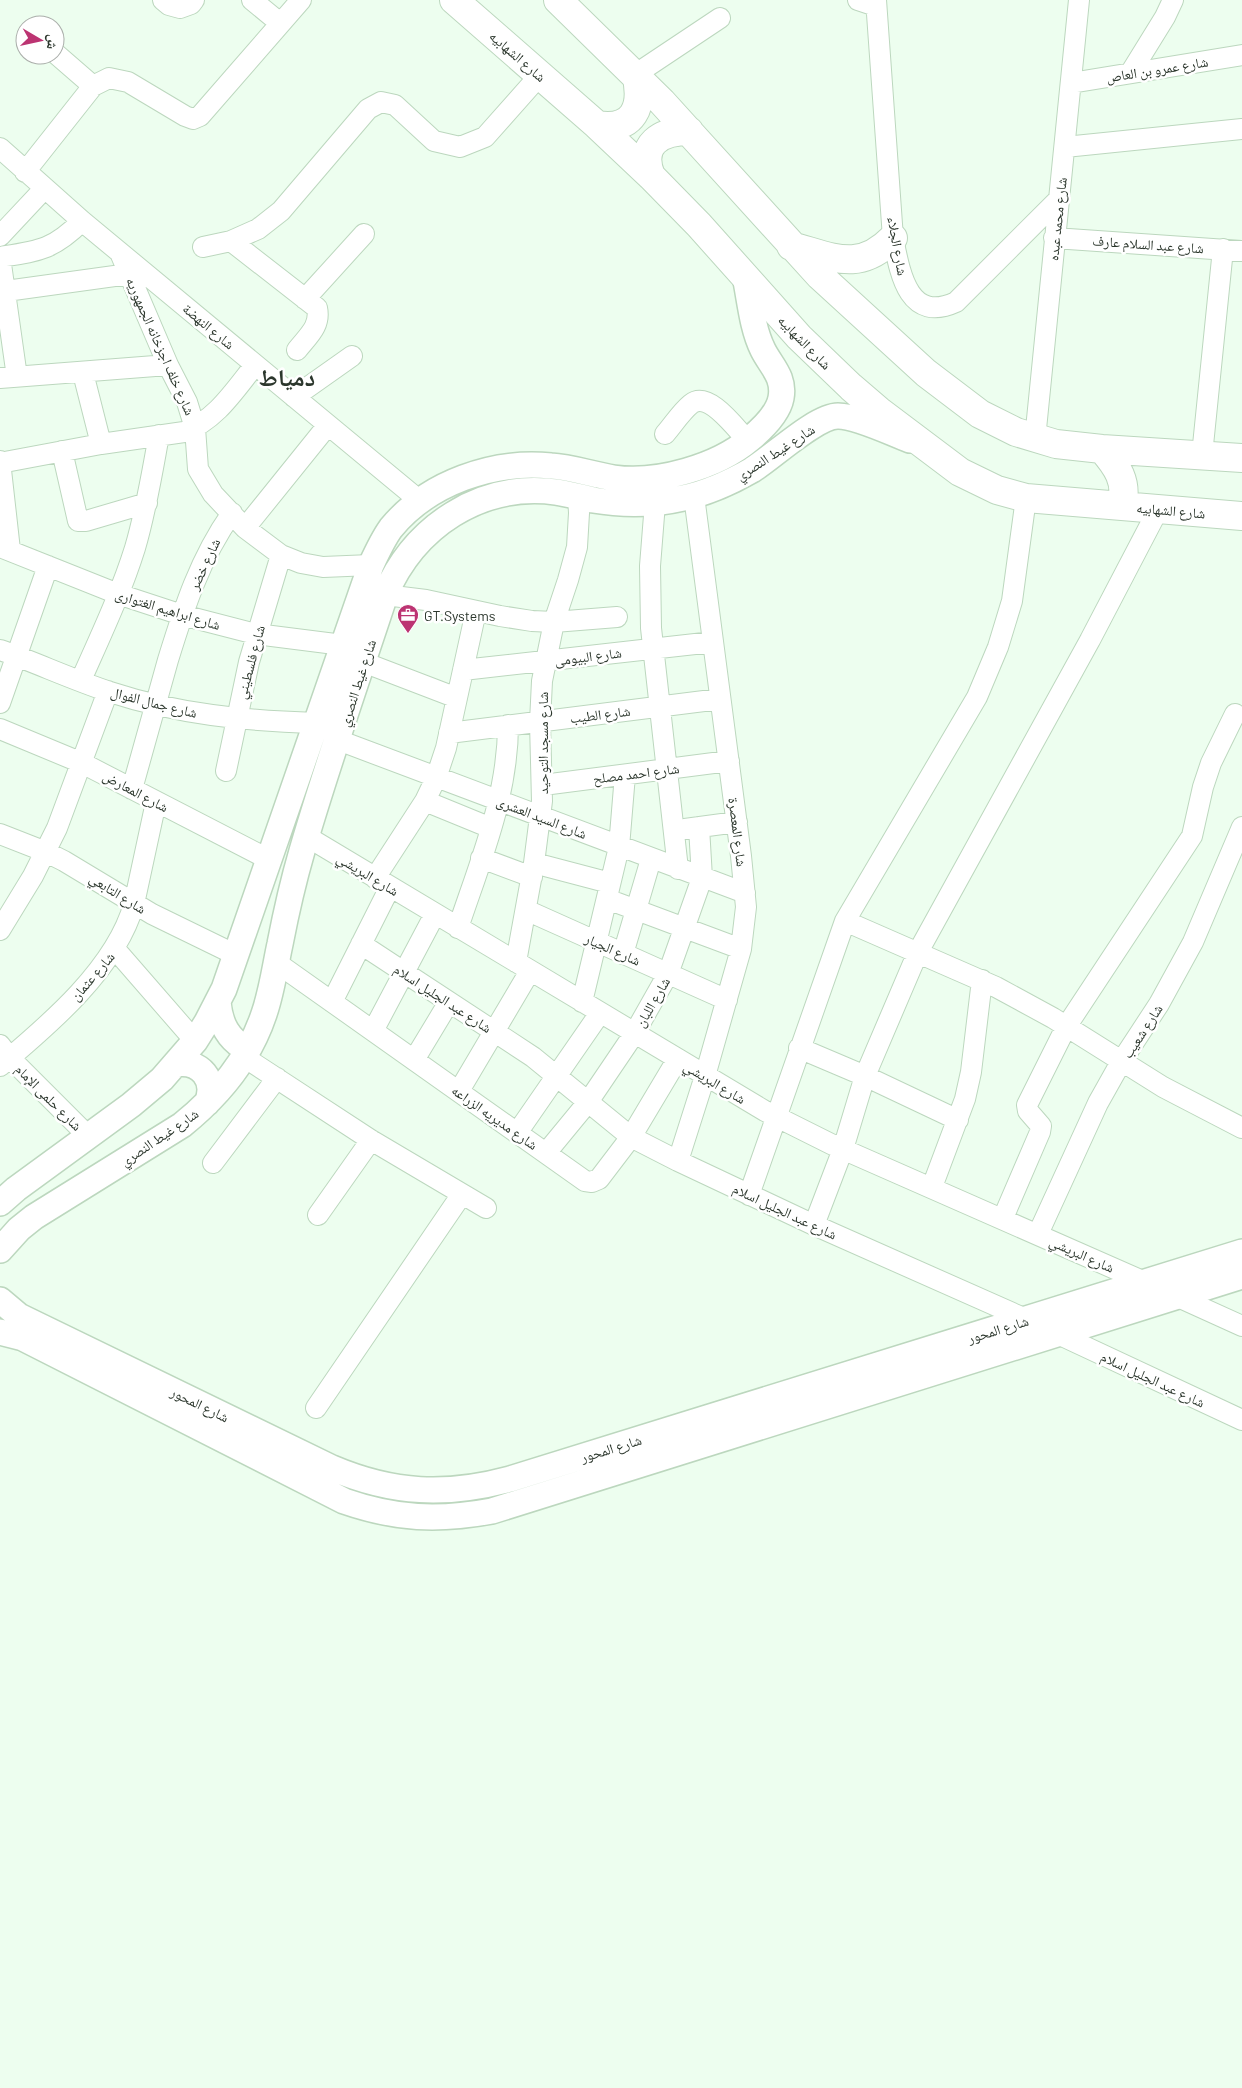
<svg xmlns="http://www.w3.org/2000/svg" width="1242" height="2088" font-family="Barlow,'Noto Naskh Arabic',sans-serif">
  <rect width="100%" height="100%" fill="#edfeef"/>
  <g fill="none" stroke-linecap="round" stroke-linejoin="round">
    <!-- minor casing -->
    <g stroke="#bcd7be" stroke-width="22">
      <path id="minor" d="M163 0 169 5 180 8 191 4 194 0
        M252 0 280 23
        M858 0 876 6
        M876 0 893 238C900 273 908 324 956 302L1058 200
        M55 53 93 86
        M1131 72 1165 17 1173 0
        M636 74 720 18
        M1071 83 1242 55
        M1065 147 1242 129
        M0 148 82 221 420 501
        M25 172 93 86 109 78 128 82 185 116 193 119 200 116 301 0
        M0 236 44 189
        M1054 238 1242 251
        M231 241 317 308C321 326 308 336 297 350
        M203 247 231 241 258 229 281 211 368 109 381 102 395 105 434 141 460 147 485 137 540 75
        M121 255 168 365 187 402 195 428 198 469 213 494 245 528 281 555 301 563 323 567 371 565
        M0 257 17 377
        M0 257C39 251 53 250 82 221
        M6 291 129 274
        M305 299 364 234
        M83 373 101 444
        M0 378 168 365
        M294 397 352 356
        M665 434C673 425 681 412 691 404 709 390 736 429 748 441
        M1035 439 1079 0
        M62 451 78 521H86L147 503
        M1202 455 1223 249
        M0 461 10 550
        M0 463 101 444 184 432C216 420 234 391 255 365
        M655 503 650 566 651 628 678 869
        M245 528 328 425
        M0 547 118 594 182 615 256 634 343 645
        M385 595 426 600 500 616 532 621 554 622 617 617
        M0 650C37 663 73 680 110 692 177 714 246 721 316 723
        M363 662 457 698
        M463 670 713 642
        M81 680C100 637 121 593 135 548 146 511 152 473 159 435
        M0 703 48 566
        M0 729 82 763 268 859
        M449 733 720 699
        M338 740 745 893
        M226 771 249 662 281 555
        M543 785 729 761
        M132 789C144 746 156 703 168 660 184 608 200 558 232 513
        M425 801 491 828
        M685 829 737 822
        M0 834 46 852 64 861 152 914 236 955
        M306 836 765 1111 831 1144 1147 1283
        M481 858 532 877
        M534 863 610 883
        M375 878 425 801 436 778 446 748 476 611
        M607 899 741 949
        M526 910 727 1000
        M845 921 996 987 1053 1018 1163 1087 1242 1128
        M458 928C480 862 508 796 508 725
        M0 930 33 876 57 828 108 691
        M361 944 533 1057 631 1137 678 1161 814 1225 1028 1320 1242 1420
        M115 949 195 1041
        M623 954 651 859
        M516 962 534 863 542 801 540 722 542 681 554 622 568 580 577 547 579 513 578 496
        M277 963 585 1181 592 1182 599 1179 631 1137 677 1060
        M332 1002 390 887
        M582 1002 619 847 625 775
        M373 1031 435 914
        M0 1045 10 1058 88 1136
        M799 1048 865 1076 958 1120
        M244 1057 371 1140 486 1208
        M414 1060 449 1002
        M0 1066C50 1024 116 968 134 904L156 802
        M459 1091 530 971
        M517 1133 600 1013
        M546 1153 588 1102 634 1034 668 974 702 878 699 827
        M678 1161 705 1076 741 949 746 907 741 856 694 496
        M213 1163 277 1078
        M932 1187 965 1099 971 1072 982 980
        M749 1195 845 921 977 697 998 647 1012 601 1026 498
        M318 1215 371 1140
        M1003 1218 1040 1132 1041 1126 1028 1111 1027 1105 1066 1027 1192 836 1203 787 1211 763 1235 714
        M814 1225 843 1149 865 1076 918 952 1090 640 1159 508
        M1038 1234 1098 1103 1121 1062 1159 1004 1193 942 1242 827
        M1178 1297 1242 1326
        M316 1408 462 1194"/>
    </g>
    <!-- major casing -->
    <g stroke="#bcd7be" stroke-width="28">
      <path id="major" d="M218 1002C220 1024 228 1040 248 1050
        M176 1064C200 1060 217 1080 207 1103
        M0 1203 16 1189 131 1105 162 1079 195 1041 207 1022 224 989 371 565C377 552 383 539 391 528 428 483 493 460 551 466 572 467 593 475 614 478 657 484 717 467 750 439 762 429 778 414 781 398 785 377 771 366 763 350 752 328 750 300 745 276
        M0 1250 19 1229 34 1217 182 1125C218 1096 249 1059 264 1014 272 991 275 967 280 944 286 913 293 882 302 851 327 765 357 680 385 595 414 527 480 482 556 492 569 494 581 497 593 500 623 505 653 505 683 498 707 493 731 482 752 470 773 457 816 416 838 416 857 416 891 433 910 440
        M0 1300 19 1316 332 1468C393 1494 447 1496 510 1479L1242 1252
        M0 1332 23 1338 344 1501C396 1519 438 1521 492 1511L1242 1276"/>
    </g>
    <!-- highway casing -->
    <g stroke="#bcd7be" stroke-width="30">
      <path id="highway" d="M454 0 597 125 651 176 699 225 799 337 851 387 879 411 960 472 997 490 1026 498 1242 516
        M558 0 662 102 820 276 926 373 980 414 1016 432 1056 444 1102 449 1242 458
        M597 125C634 131 644 107 636 74
        M651 176C638 144 661 131 689 131
        M791 246C833 257 859 273 893 238
        M1102 449C1117 466 1128 482 1122 505"/>
    </g>
    <!-- minor -->
    <use href="#minor" stroke="#fff" stroke-width="20"/>
    <!-- major -->
    <use href="#major" stroke="#fff" stroke-width="25"/>
    <!-- highway -->
    <use href="#highway" stroke="#fff" stroke-width="28"/>
  </g>
  <!-- icons -->
  <defs>
    <g id="office-pin" transform="scale(1.125)"><path d="M0 17L-7.5 6A9.5 9.5 0 1 1 7.5 6Z" fill="#bc3472" stroke="#fff"/><path d="M-6-3h4V-5.5h4V-3h4V5H-6ZM-1-4.5V-3h2v-1.5ZM-6 0V1H6V0Z" fill="#fff"/></g>
  </defs>
  <g fill-rule="evenodd">
    <use href="#office-pin" x="408" y="615"/>
  </g>
  <g text-anchor="middle" dominant-baseline="central" stroke-width="5" stroke-linejoin="round" paint-order="stroke">
    <!-- street labels -->
    <g font-size="14" fill="#2c372d" stroke="#fff">
      <text transform="translate(518 56) rotate(41)">شارع الشهابيه</text>
      <text transform="translate(1157 69) rotate(-9)">شارع عمرو بن العاص</text>
      <text transform="translate(1057 219) rotate(-84)">شارع محمد عبده</text>
      <text transform="translate(1148 244) rotate(4)">شارع عبد السلام عارف</text>
      <text transform="translate(898 246) rotate(80)">شارع الجلاء</text>
      <text transform="translate(209 326) rotate(40)">شارع النهضة</text>
      <text transform="translate(805 342) rotate(46)">شارع الشهابيه</text>
      <text transform="translate(161 346) rotate(66)">شارع خلف اجزخانه الجمهوريه</text>
      <text transform="translate(775 452) rotate(-33)">شارع غيط النصري</text>
      <text transform="translate(1171 510) rotate(5)">شارع الشهابيه</text>
      <text transform="translate(204 564) rotate(-65)">شارع خضر</text>
      <text transform="translate(168 609) rotate(17)">شارع ابراهيم الغتوارى</text>
      <text transform="translate(588 656) rotate(-7)">شارع البيومى</text>
      <text transform="translate(250 662) rotate(-75)">شارع فلسطيني</text>
      <text transform="translate(357 683) rotate(-72)">شارع غيط النصري</text>
      <text transform="translate(154 702) rotate(14)">شارع جمال الفوال</text>
      <text transform="translate(600 714) rotate(-7)">شارع الطيب</text>
      <text transform="translate(542 743) rotate(-90)">شارع مسجد التوحيد</text>
      <text transform="translate(636 773) rotate(-7)">شارع احمد مصلح</text>
      <text transform="translate(136 791) rotate(28)">شارع المعارض</text>
      <text transform="translate(542 817) rotate(21)">شارع السيد العشرى</text>
      <text transform="translate(738 832) rotate(83)">شارع المعصرة</text>
      <text transform="translate(368 874) rotate(31)">شارع البريشي</text>
      <text transform="translate(118 893) rotate(32)">شارع التابعي</text>
      <text transform="translate(613 949) rotate(24)">شارع الجيار</text>
      <text transform="translate(92 976) rotate(-49)">شارع عثمان</text>
      <text transform="translate(443 998) rotate(33)">شارع عبد الجليل اسلام</text>
      <text transform="translate(652 1002) rotate(-60)">شارع اللبان</text>
      <text transform="translate(1142 1031) rotate(-57)">شارع شعيب</text>
      <text transform="translate(715 1082) rotate(31)">شارع البريشي</text>
      <text transform="translate(49 1097) rotate(45)">شارع حلمى الإمام</text>
      <text transform="translate(495 1117) rotate(35)">شارع مديريه الزراعه</text>
      <text transform="translate(159 1137) rotate(-34)">شارع غيط النصري</text>
      <text transform="translate(785 1211) rotate(25)">شارع عبد الجليل اسلام</text>
      <text transform="translate(1082 1254) rotate(24)">شارع البريشي</text>
      <text transform="translate(998 1329) rotate(-17)">شارع المحور</text>
      <text transform="translate(1153 1379) rotate(25)">شارع عبد الجليل اسلام</text>
      <text transform="translate(200 1404) rotate(26)">شارع المحور</text>
      <text transform="translate(611 1448) rotate(-17)">شارع المحور</text>
    </g>
    <!-- poi labels -->
    <g font-size="14" fill="#2c372d" stroke="#fff" text-anchor="start">
      <text x="424" y="615">GT.Systems</text>
    </g>
    <!-- town labels -->
    <g font-size="24" font-weight="bold" fill="#2c372d" stroke="#fff">
      <text x="287" y="376">دمياط</text>
    </g>
  </g>
  <!-- north arrow -->
  <g transform="translate(40 40) rotate(99)"><circle r="24" fill="#ffffff" stroke="#abafab"/>
  <path d="M0-4L9 19L0 12L-9 19Z" fill="#bc3472"/>
  <text y="-8" font-size="14" font-weight="bold" text-anchor="middle" fill="#2c372d">ش</text>
  </g>
</svg>
